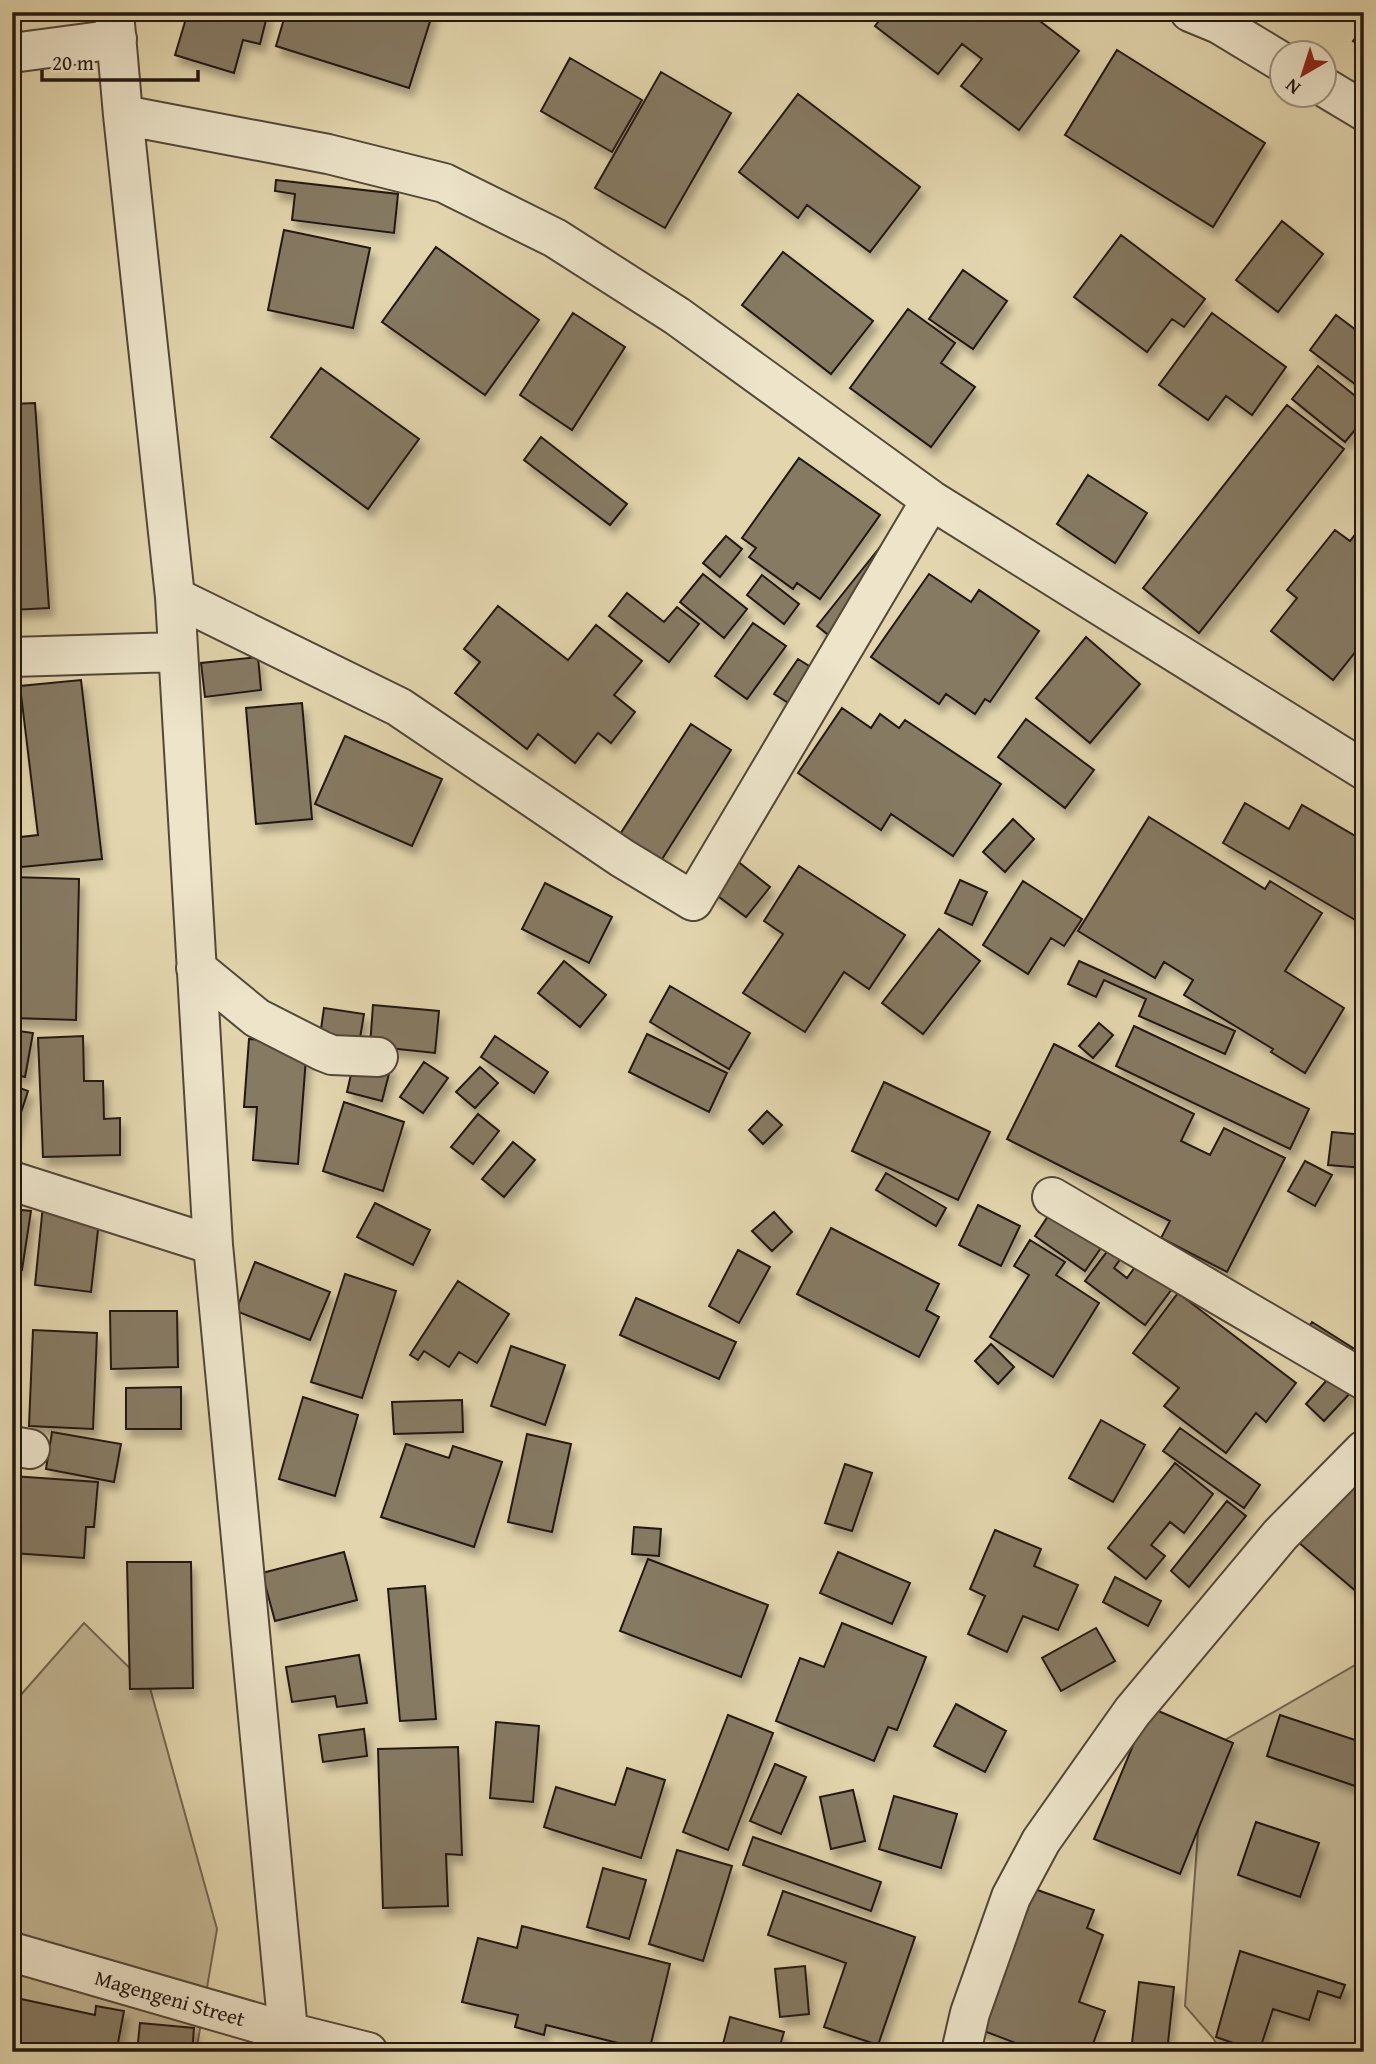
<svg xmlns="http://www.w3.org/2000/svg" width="1376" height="2064" font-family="'Gentium Book Plus',serif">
  <defs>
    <filter id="shadow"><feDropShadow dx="4.5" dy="8" stdDeviation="3.5" flood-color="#0004"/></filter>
  </defs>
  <rect width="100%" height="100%" fill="#e3d6ae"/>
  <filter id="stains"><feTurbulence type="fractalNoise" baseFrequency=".00286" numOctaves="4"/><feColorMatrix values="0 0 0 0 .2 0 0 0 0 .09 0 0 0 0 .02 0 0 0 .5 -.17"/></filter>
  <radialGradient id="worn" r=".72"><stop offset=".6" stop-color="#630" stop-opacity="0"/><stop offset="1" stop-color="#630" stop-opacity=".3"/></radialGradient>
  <!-- green -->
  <path fill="#c2b693" stroke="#726652" stroke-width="2" d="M84 1623 150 1688 217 1929 196 2052H12V1705Z
    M1364 1660V2052H1222L1213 2038 1185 2006 1204 1752Z"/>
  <!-- building -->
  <path fill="#867a63" stroke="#221712" stroke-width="2" filter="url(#shadow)" d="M188 12H268L260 44 243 40 234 73 175 55Z
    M286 12H433L409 88 276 46Z
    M886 12H1028L1079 51 1019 130 961 86 982 59 962 44 938 74 875 26Z
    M1364 27V49L1353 41Z
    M1117 50 1265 143 1213 227 1065 135Z
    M570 58 642 100 612 152 541 111Z
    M661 72 731 113 665 228 595 188Z
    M798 94 920 187 870 252 807 205 798 218 739 172Z
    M276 180 398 194 394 233 292 220 295 194 275 191Z
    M1282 221 1323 254 1278 312 1236 280Z
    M284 230 370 248 353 328 268 310Z
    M1121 235 1205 299 1184 327 1172 319 1147 352 1074 297Z
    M436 247 539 320 485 395 382 322Z
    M783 252 873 321 831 374 742 305Z
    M963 270 1007 301 973 349 929 319Z
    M908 309 955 343 941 363 975 387 931 447 850 388Z
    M573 313 625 347 572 430 520 395Z
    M1212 313 1286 367 1252 415 1226 396 1208 420 1159 385Z
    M1336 315 1364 336V391L1310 350Z
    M1318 366 1364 403V419L1345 442 1292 399Z
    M321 368 419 439 368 509 271 437Z
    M35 403 49 608 12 610V404Z
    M1287 405 1344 449 1199 633 1143 588Z
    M541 437 627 504 610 525 524 460Z
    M799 458 880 515 820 599 797 583 793 589 749 557 756 548 742 538Z
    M1088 475 1147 513 1115 563 1057 524Z
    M1364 523V641L1333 680 1271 631 1297 598 1287 590 1335 530 1350 541Z
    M892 532 831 637 817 626Z
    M726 536 742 549 720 577 703 563Z
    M703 574 747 609 724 638 680 602Z
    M929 574 971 602 979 590 1039 631 990 702 985 699 975 714 946 694 939 704 871 657Z
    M762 575 799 604 784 624 747 595Z
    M627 593 664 622 677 607 699 624 669 662 609 616Z
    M498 606 568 660 596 625 642 661 614 695 635 712 611 743 598 733 575 763 538 734 527 749 455 693 480 662 464 649Z
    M753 623 786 646 747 699 715 676Z
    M1086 637 1140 684 1090 743 1036 698Z
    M258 657 261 690 205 697 201 663Z
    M798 659 814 669 790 704 774 694Z
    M81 680 102 859 12 868V838L38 835 20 686Z
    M302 703 312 819 256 824 246 708Z
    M842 708 871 728 880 714 899 728 905 720 1001 784 953 856 891 814 881 830 798 773Z
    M1026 719 1094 770 1065 808 998 757Z
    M691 724 731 750 659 864 617 839Z
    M345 736 442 779 412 846 315 804Z
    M1245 803 1289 829 1302 805 1362 840 1355 853 1364 859V910L1357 921 1223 843Z
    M1149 817 1265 889 1270 881 1322 913 1285 971 1344 1008 1305 1073 1271 1052 1273 1049 1184 995 1193 980 1164 962 1155 978 1078 931Z
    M1013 819 1034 839 1005 872 983 852Z
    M736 860 770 887 746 917 711 891Z
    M799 866 905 935 869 989 844 972 805 1032 743 993 783 934 764 921Z
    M12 877 79 879 76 1020 13 1018 17 919H12Z
    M960 880 987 892 972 925 945 913Z
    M1023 881 1082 919 1064 946 1051 938 1028 974 983 945Z
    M545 883 612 917 589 963 522 929Z
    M939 929 980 961 923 1034 882 1003Z
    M564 961 606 995 580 1027 538 993Z
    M1079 961 1235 1031 1225 1054 1139 1016 1146 999 1104 980 1096 997 1068 984Z
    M670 986 750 1033 729 1069 650 1022Z
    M373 1005 439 1011 435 1053 370 1046Z
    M324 1008 364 1014 358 1050 319 1043Z
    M1099 1023 1113 1035 1093 1058 1079 1046Z
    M1134 1026 1309 1109 1290 1149 1116 1066Z
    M12 1030 33 1033 25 1077 12 1074Z
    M647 1034 727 1073 709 1112 629 1072Z
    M83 1036 84 1081H103L104 1119 120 1118V1155L43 1157 38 1038Z
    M495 1036 548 1072 534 1093 481 1057Z
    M249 1039 307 1044 298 1164 253 1160 257 1107H244Z
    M1054 1044 1194 1114 1181 1141 1210 1155 1224 1128 1285 1158 1227 1272 1161 1238 1170 1221 1007 1139Z
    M355 1057 391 1066 382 1101 347 1092Z
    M424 1062 448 1078 423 1113 400 1097Z
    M480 1067 498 1083 475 1108 456 1092Z
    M884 1082 990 1132 958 1200 852 1151Z
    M1359 1084H1364V1106H1363Z
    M12 1085 28 1091 12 1140Z
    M344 1102 404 1122 383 1191 323 1171Z
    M767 1111 782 1125 763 1144 749 1130Z
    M478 1114 499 1131 473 1164 451 1147Z
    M1332 1132 1364 1135V1168L1328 1165Z
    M513 1142 535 1160 504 1197 482 1179Z
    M1305 1161 1332 1175 1315 1206 1288 1191Z
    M886 1173 946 1208 936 1226 876 1190Z
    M375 1203 430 1230 413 1265 357 1237Z
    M43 1205 100 1212 91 1292 35 1285Z
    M978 1205 1020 1226 1001 1266 959 1245Z
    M12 1209 31 1211 22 1270 12 1268Z
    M1052 1210 1103 1245 1085 1271 1035 1236Z
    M774 1212 792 1232 772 1251 752 1231Z
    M831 1228 939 1284 926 1310 939 1317 919 1357 797 1294Z
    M1030 1240 1065 1262 1056 1275 1099 1303 1053 1377 990 1337 1029 1275 1014 1266Z
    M1112 1245 1124 1254 1114 1268 1127 1278 1138 1263 1172 1289 1145 1325 1085 1281Z
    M738 1250 770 1267 739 1323 709 1306Z
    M255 1262 330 1292 310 1340 236 1311Z
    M345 1274 396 1291 362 1398 311 1382Z
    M458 1281 509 1314 477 1363 459 1352 449 1367 424 1351 418 1360 410 1355Z
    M1178 1293 1296 1383 1266 1422 1256 1413 1226 1453 1164 1406 1179 1388 1133 1353Z
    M636 1298 736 1342 719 1379 620 1335Z
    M110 1311H177L178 1367 111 1369Z
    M1312 1322 1353 1348 1344 1362 1303 1335Z
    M33 1330 97 1333 93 1429 29 1426Z
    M991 1344 1014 1367 998 1384 975 1361Z
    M511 1346 565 1365 545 1425 491 1406Z
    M1333 1373 1353 1390 1324 1421 1306 1404Z
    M181 1387V1429H126V1388Z
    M303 1397 358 1415 335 1496 279 1479Z
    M462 1400 463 1432 394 1434 392 1402Z
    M1101 1420 1145 1445 1113 1502 1069 1478Z
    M1180 1428 1260 1485 1244 1508 1163 1451Z
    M52 1432 121 1444 114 1482 46 1469Z
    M527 1434 571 1444 552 1532 508 1522Z
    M406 1444 449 1458 453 1446 502 1462 474 1547 381 1517Z
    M1175 1463 1213 1494 1184 1533 1170 1522 1151 1545 1165 1556 1146 1579 1108 1548Z
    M845 1464 872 1473 852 1531 825 1523Z
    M1364 1465V1598L1298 1542Z
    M12 1476 98 1482 94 1527H86L84 1558 12 1553Z
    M1227 1501 1246 1516 1189 1587 1171 1571Z
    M634 1527 661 1529 659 1556 632 1554Z
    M995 1530 1041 1549 1034 1566 1078 1585 1058 1630 1023 1616 1007 1652 968 1634 985 1596 970 1589Z
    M344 1552 357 1600 275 1621 262 1573Z
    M838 1552 910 1583 892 1624 820 1593Z
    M648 1559 768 1605 741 1677 620 1631Z
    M127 1562H191L193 1688 130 1689Z
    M1115 1577 1161 1601 1148 1626 1103 1602Z
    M425 1586 436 1719 400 1721 388 1589Z
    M842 1623 926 1657 897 1730 888 1727 874 1761 776 1721 800 1658 824 1667Z
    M1096 1628 1115 1661 1061 1691 1042 1658Z
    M359 1655 367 1703 337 1707 335 1696 292 1702 286 1667Z
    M956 1704 1006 1731 985 1772 934 1746Z
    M1149 1707 1233 1743 1180 1874 1094 1839Z
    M728 1715 773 1733 728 1850 683 1832Z
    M1280 1715 1364 1743V1789L1267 1756Z
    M496 1722 539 1726 533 1802 490 1798Z
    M364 1729 367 1756 323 1762 319 1735Z
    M458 1747 462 1855 446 1854 448 1906 383 1908 378 1749Z
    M775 1764 806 1777 781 1834 750 1821Z
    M627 1768 665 1780 641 1858 544 1827 556 1787 615 1805Z
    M853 1790 865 1841 831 1849 820 1797Z
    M894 1796 957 1814 941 1868 879 1849Z
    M1256 1822 1319 1843 1300 1897 1238 1875Z
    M753 1837 881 1882 871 1911 743 1865Z
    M677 1850 732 1866 703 1961 649 1944Z
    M603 1868 646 1880 629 1939 587 1927Z
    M1029 1887 1094 1910 1087 1928 1103 1935 1079 2002 1105 2011 1090 2052H1039L976 2028Z
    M783 1891 915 1937 878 2045 824 2027 846 1963 768 1935Z
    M522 1926 670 1964 649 2052H620L622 2044 546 2025 544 2035 515 2027 518 2015 462 2002 478 1938 517 1948Z
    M1240 1951 1345 1985 1340 1998 1318 1991 1309 2020 1273 2009 1259 2052 1216 2037Z
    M805 1966 809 2014 780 2017 775 1969Z
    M1139 1982 1174 1987 1167 2052H1131Z
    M12 1997 95 2015 96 2006 124 2011 117 2048 91 2043 90 2052H12Z
    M730 2017 784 2032 778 2052H721Z
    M140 2023 194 2028 192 2052H137Z
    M830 2044 867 2052H829Z"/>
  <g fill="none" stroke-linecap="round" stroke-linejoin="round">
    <!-- minor casing -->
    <g stroke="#524739" stroke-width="42">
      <path id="minor" d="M114 12 123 115 175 597 213 1245 290 2052
        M1190 12 1219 24 1282 62
        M12 53 117 39
        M1324 87 1364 111
        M123 115 328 154 444 183 555 238 677 316 931 500 1364 770
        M175 597 399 707 622 858 693 901 931 500
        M12 657 177 652
        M196 968 257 1018 322 1051 332 1055 378 1057
        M12 1181 213 1245
        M1052 1197 1364 1380
        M12 1446 30 1449
        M12 1952 288 2032 368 2052
        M961 2052 970 2013 1011 1897 1041 1841 1132 1712 1280 1535 1364 1450"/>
    </g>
    <!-- minor -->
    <use href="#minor" stroke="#ede4ca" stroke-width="38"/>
  </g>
  <g text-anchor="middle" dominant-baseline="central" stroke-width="6" stroke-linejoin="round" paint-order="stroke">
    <!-- street labels -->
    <g font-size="21" fill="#221712" stroke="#ede4ca">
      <text transform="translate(170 1998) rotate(16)">Magengeni Street</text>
    </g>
  </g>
  <!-- margin -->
  <rect width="1376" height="2064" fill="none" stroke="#e3d6ae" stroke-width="42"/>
  <rect x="14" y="14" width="1348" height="2036" fill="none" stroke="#221712" stroke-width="3.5"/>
  <rect x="21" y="21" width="1334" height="2022" fill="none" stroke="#221712" stroke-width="2"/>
  <!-- north arrow -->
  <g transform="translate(1303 74) rotate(219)"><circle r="33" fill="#ede4ca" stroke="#9c9280" stroke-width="2"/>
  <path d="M0-5L12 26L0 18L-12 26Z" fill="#8f2418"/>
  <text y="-10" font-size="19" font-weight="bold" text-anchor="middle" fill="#221712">N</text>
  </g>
  <!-- scale -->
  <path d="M42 70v10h156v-10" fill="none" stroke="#221712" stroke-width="3.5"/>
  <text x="52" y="70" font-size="21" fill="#221712" stroke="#ede4ca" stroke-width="5" paint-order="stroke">20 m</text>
  <rect width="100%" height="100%" filter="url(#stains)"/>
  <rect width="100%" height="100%" fill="url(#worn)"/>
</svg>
